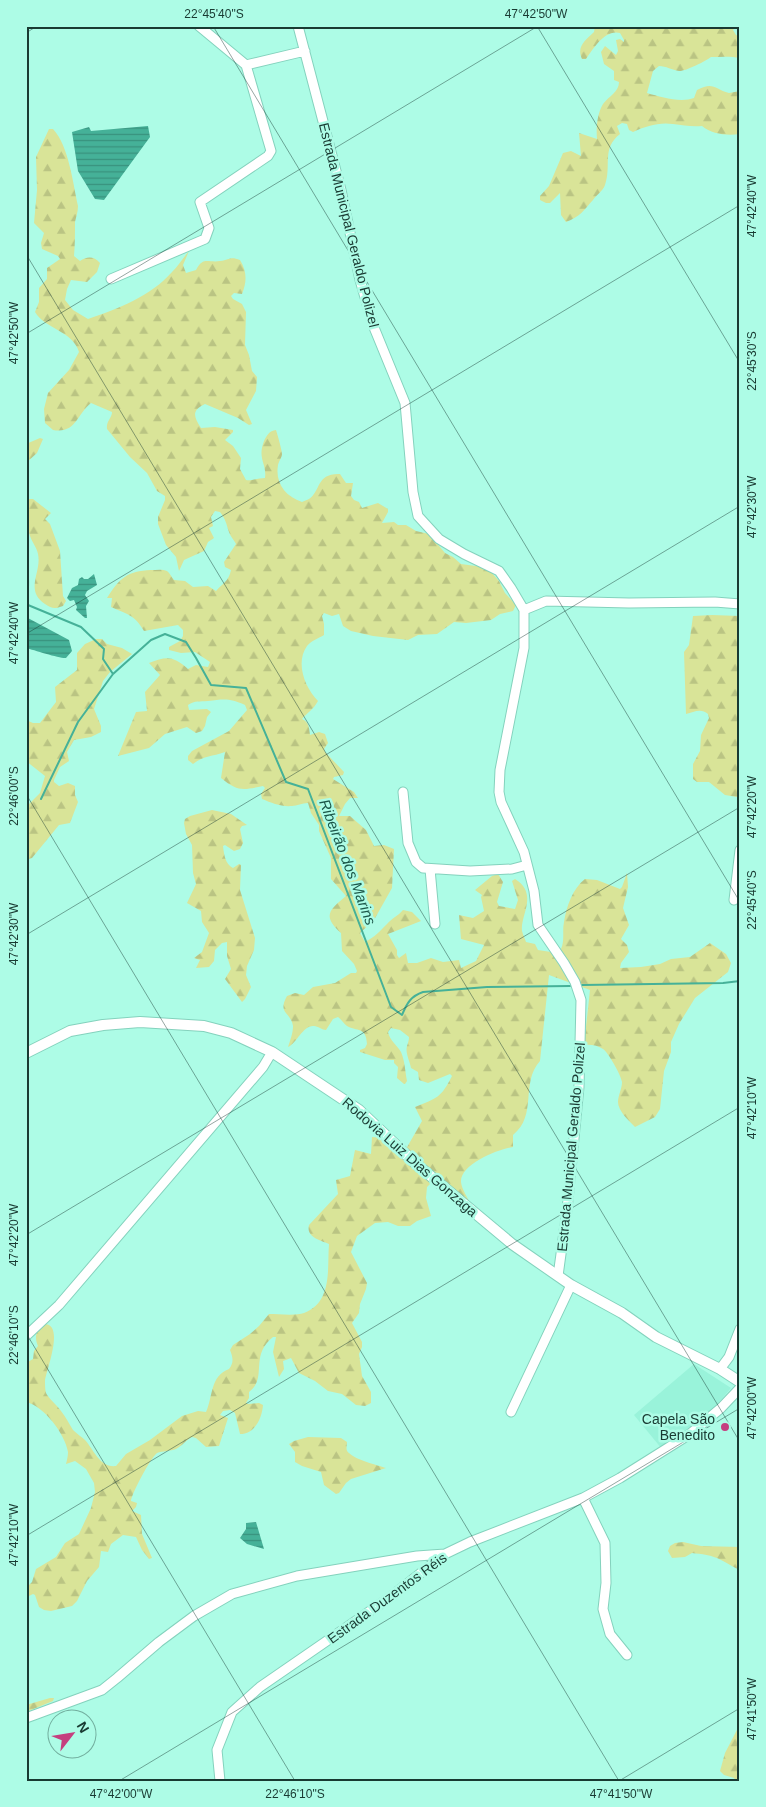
<svg xmlns="http://www.w3.org/2000/svg" width="766" height="1807" font-family="Arial,sans-serif">
  <defs>
    <pattern id="forest-firs" width="22" height="20" patternUnits="userSpaceOnUse" patternTransform="scale(1.25)"><rect width="22" height="20" fill="#d9e498"/><path d="M5 1l3.5 6h-7zM16 11l3.5 6h-7z" fill="#bac483"/></pattern>
    <pattern id="water-rules" width="6" height="5" patternUnits="userSpaceOnUse" patternTransform="scale(1.25)"><rect width="6" height="5" fill="#45b198"/><path d="M0 2.5h6" fill="none" stroke="#39917d"/></pattern>
  </defs>
  <rect width="100%" height="100%" fill="#adfce6"/>
  <!-- built -->
  <path fill="#99f3da" d="M694 1364 731 1388 708 1415 662 1449 634 1415Z"/>
  <!-- forest -->
  <path fill="url(#forest-firs)" d="M595 26H736L733 30 736 35 740 37V58C730 56 721 57 711 57 706 61 684 72 679 71 672 70 666 66 659 66L653 71 647 93C661 97 680 103 694 98L697 90C713 81 715 89 729 93L740 91V134C726 136 712 134 702 126 691 127 683 125 673 124 659 122 646 126 633 132L629 130 627 124 622 123 617 126 620 134C601 149 612 165 605 185 603 191 596 195 593 200 584 210 580 217 566 222L561 215 560 193 550 203H546L540 200V196L549 186 563 153 571 151 581 156 579 133 597 139C596 128 597 114 603 104 609 96 619 92 619 82L614 80V71L604 64 601 52 605 46 616 55 618 51 616 40 620 39 624 42V40L620 33C605 29 593 49 586 59H582C576 46 586 40 594 32Z
    M49 129H53C69 146 73 184 78 206 78 212 76 217 75 222 75 234 75 245 74 256L80 261C87 256 94 256 100 263L97 272 87 282 71 280 67 289 65 300 73 310 88 319C118 309 151 296 172 272 178 266 183 258 189 251L183 265 186 273 196 270C203 256 208 263 220 261 230 260 230 256 240 260 247 271 247 282 242 294L234 293 231 296 233 299 242 304 246 312 245 345 249 355 252 371 257 377 256 391 246 410 252 424 249 425 238 418 205 404C192 410 193 416 201 428L215 427 233 430V432L225 440 233 446 241 458 240 469 246 480C251 481 259 478 265 478 267 463 257 459 264 441 267 435 269 431 276 430 277 433 282 450 282 454 282 457 279 461 278 465 275 483 285 496 302 502 304 501 307 500 309 499 321 491 316 473 340 474L346 483H353L351 496 354 500 359 502 362 508 378 503 388 509V512L382 523 394 522 398 525H406L416 531 429 534 445 553 453 557 461 564 483 567 491 572 499 581 505 593 516 605 513 611 500 614 491 620 466 623 454 622 437 634 418 635 408 640 373 636 351 631 343 626 339 614 332 616 324 613 322 616 324 624V635C319 638 311 641 307 646 295 663 305 688 318 701 313 710 308 712 302 719 309 722 309 728 310 735L319 732 325 734 328 743 324 749 325 752 344 772 343 775 334 777 333 779 354 792 358 798H350L345 804 339 816H350L366 830 374 846 384 845 394 849 392 888 374 920 360 933 365 942C375 937 380 931 387 924 392 918 398 916 403 910L412 912 421 921 388 934 397 950V955L399 958 406 953 408 963H417L431 958 443 962 459 960 461 968 476 961 484 945 461 939 459 915 473 918 484 911 481 897 482 895 475 890 492 876 498 874 503 882 497 902 499 906 515 909 518 900 512 881 515 879C539 894 520 915 522 931 523 935 525 939 526 942L535 944 538 950 551 952 561 949C565 940 562 931 564 922 566 907 573 888 585 879L597 880 620 889 622 887 627 873 628 887 623 908 629 925 621 939 627 945 629 952 621 963 620 968 641 967 660 964 671 959 690 957 710 943 726 954 731 963 728 972 695 998 679 1024 671 1042V1052L664 1071 660 1109 655 1117 635 1127C629 1121 618 1111 618 1102 618 1095 622 1089 622 1082 621 1075 608 1052 603 1049 598 1045 589 1044 584 1045L590 990 549 975 540 1061C520 1083 538 1115 513 1135V1147C499 1149 460 1164 461 1182 462 1190 467 1196 470 1203L433 1181 427 1187 426 1198 431 1216 417 1221 410 1226H398L388 1222 375 1223 357 1236 351 1252 367 1283 366 1289 360 1304 359 1313 352 1323 362 1342V1347L359 1354 362 1376 371 1392V1403L365 1406 356 1405 342 1394 328 1391 315 1381 299 1373 291 1358 283 1361 284 1369 279 1377 273 1352 276 1337H273C249 1356 268 1378 249 1392V1398L246 1403 248 1404 259 1403 263 1405C262 1418 255 1434 240 1434L235 1413 230 1410 223 1411 220 1415 228 1418 219 1446 206 1447 196 1438 192 1437C186 1440 182 1446 176 1449 171 1451 162 1451 157 1453 151 1457 131 1495 131 1501L137 1503 136 1507 132 1511 141 1515 142 1534 152 1558 149 1559 142 1550 136 1537 123 1535 111 1544 108 1552 101 1551 99 1567 87 1581 77 1601 72 1606 51 1611 44 1610 39 1607 35 1595 33 1594 29 1596 26 1603V1588L32 1582 36 1569 56 1557 65 1543 79 1534 91 1508 95 1492 94 1483 86 1469 75 1461 66 1464C67 1460 68 1456 68 1452 65 1434 44 1406 26 1402V1363L33 1359 34 1351 38 1346C34 1336 36 1332 43 1324 66 1322 46 1371 45 1381 45 1384 45 1390 46 1393 49 1399 57 1405 61 1411 66 1417 69 1424 73 1430 77 1434 82 1437 85 1440 94 1450 100 1468 116 1466L126 1454 150 1440 182 1416 198 1411 206 1412C213 1396 210 1376 229 1369 234 1362 233 1358 230 1350L233 1345 250 1334 259 1326 269 1314C278 1314 296 1316 304 1313 333 1302 327 1268 329 1244 319 1240 306 1237 309 1225L338 1194 336 1180 350 1176 355 1150 371 1154 372 1137 382 1138 390 1148 415 1166 406 1149 422 1121 415 1107C437 1098 441 1098 452 1076L450 1074 428 1083 419 1080 418 1072 411 1068C410 1062 405 1053 407 1046 408 1043 409 1040 409 1037L400 1030 391 1028 388 1032C390 1041 397 1045 401 1052 405 1061 405 1071 407 1081L405 1084H404L397 1078 398 1067 394 1063V1060H385L360 1052V1050L365 1048 367 1044C366 1026 357 1032 347 1026 344 1024 341 1019 338 1017L333 1019 326 1030C322 1030 318 1026 314 1026 303 1025 297 1043 288 1047 290 1041 293 1033 293 1026 291 1012 277 1014 287 996L295 993 304 995 313 987 335 983 351 973H356L357 971 354 964 342 951 341 933C322 916 329 910 346 896L331 879V858L319 831V825L311 813 308 803C302 803 297 806 292 806 281 807 272 803 262 799L261 794 265 788 263 786C243 790 238 792 221 778L225 752C212 757 205 755 193 764L188 760V756L192 751 229 731 247 710 245 705C230 698 224 699 208 701 200 702 195 700 188 705L189 710 207 709 211 712 207 717 205 726 202 731 196 733 187 727 165 734 149 748 118 756 136 712 147 711 145 692 160 675 149 663C167 656 173 656 188 669L196 665 208 667 210 662 195 652 181 653 169 650V647L180 641 183 636V630L178 625 144 631C135 615 127 614 111 607L112 598H107C120 578 127 571 151 570 156 570 163 569 167 571 170 573 172 578 174 580L185 581 193 587 208 586 216 591C222 584 229 581 231 570L225 567 224 562 236 544C234 540 230 536 229 532 226 523 226 520 220 512L215 511 211 517 213 526 209 528 214 538 208 542 204 551 184 560 179 571 176 557 166 545 158 524V517L165 500V496L157 491 147 473 130 457 107 429C106 421 112 418 112 412L91 403C77 414 76 434 53 430L45 423 44 409 48 393 69 370 79 352C73 331 45 329 35 312L39 302V288L47 279V268L60 259 58 256 42 249 41 243 44 233 34 223 37 190 36 157Z
    M40 438 43 439 37 453 26 463V444Z
    M29 499H33L51 513 45 519 50 524 60 551 63 596 66 601 63 606C55 609 52 609 45 604 24 590 42 572 38 554 37 548 32 542 30 536 26 525 26 514 26 502Z
    M712 615 740 616V795L737 797 725 795 709 782H697L693 779V764L700 751 701 735 709 718 708 714C701 708 694 712 686 714L684 652 689 645 693 616Z
    M96 639H102L107 644 122 648 132 654 110 672 103 681 94 709 101 726V732L91 737 74 740 67 752 69 761 60 767 54 780V782L59 786 68 783 75 786V795L78 802 70 823 59 825 32 858 26 860V825L29 804 40 793 45 776 26 761V720L33 723H40L56 702 55 687 77 670V653L85 644Z
    M212 810 231 814 247 825 242 826 240 829 243 843 240 849 234 851 225 845 223 846C224 854 225 864 233 868L239 864 241 865 240 890 255 938 254 950 247 966 246 975 251 987 245 999 242 1002 225 979 231 969 227 956V942L222 943 215 950 214 961 209 967 196 968 200 960 194 958 202 952 209 933 202 922 201 911 187 903 196 884 193 873 192 845 186 834 184 823 185 819 190 816Z
    M308 1437 341 1438 347 1442C347 1446 345 1450 349 1453 356 1460 377 1465 386 1468L351 1479 346 1483 339 1493 336 1494 324 1485 321 1472 302 1466 295 1462V1452L289 1444 294 1441Z
    M683 1542 701 1546 740 1547V1570C732 1567 728 1563 721 1560 712 1555 701 1554 692 1553L685 1557 672 1558 668 1551 670 1546 675 1543Z
    M50 1698H54L53 1701 26 1712V1705Z
    M740 1724V1781H736L734 1778 724 1775 720 1771 725 1753Z"/>
  <!-- water -->
  <path fill="url(#water-rules)" d="M148 126 150 137 104 200 95 199 78 171 72 132 89 127 91 131Z
    M94 574 97 585 87 591 85 595 89 601 86 606 87 618H85L76 610 77 607 74 600 70 601 67 598 72 588 78 585 79 579 82 577 84 579H88Z
    M26 617 69 640 72 651 66 658C61 659 34 650 26 648Z
    M256 1522 264 1549 247 1544 240 1538 246 1529V1523Z"/>
  <g fill="none" stroke-linecap="round" stroke-linejoin="round">
    <!-- stream -->
    <path stroke="#45b198" stroke-width="2" d="M26 561C30 575 27 590 28 605L81 627 104 649 103 659 113 674
      M41 799 78 722 113 674 151 640 165 634 186 642 196 658 211 685 246 688 286 782 308 789 391 1007 402 1015C407 1003 411 996 423 992L487 987 570 986
      M582 985 723 983 740 981"/>
    <!-- minor casing -->
    <g stroke="#84d2bd" stroke-width="11">
      <path id="minor" d="M199 26 246 65
        M298 26 341 190 360 280 373 325 405 403 413 492 418 516 439 539 464 554 499 571 511 588 524 610V648L500 770 499 792 501 802 524 852 534 891 538 925 564 963 575 982 581 1000 579 1087 567 1210 558 1276
        M111 279 205 239 209 228 200 202 268 156 271 151 246 65 305 51
        M524 610 546 601 629 603 715 602 740 604
        M403 792 408 843 416 862 423 868 470 871 512 869 527 865
        M430 869 435 924
        M734 900 740 850
        M26 1336 59 1305 263 1067 272 1052
        M720 1369 729 1357 740 1329
        M511 1412 571 1285
        M583 1498 605 1543 606 1583 603 1609 610 1634 627 1655
        M26 1718 102 1690 117 1678 159 1642 194 1616 232 1594 297 1576 417 1556 445 1554
        M220 1781 217 1750 232 1712 260 1687 389 1598 445 1554 470 1542 583 1498 620 1478 690 1434 721 1408 740 1388"/>
    </g>
    <!-- major casing -->
    <g stroke="#84d2bd" stroke-width="12">
      <path id="major" d="M26 1053 70 1031 103 1025 140 1022 204 1026 231 1033 272 1052 359 1110 415 1163 512 1244 571 1285 622 1313 656 1337 720 1369 740 1382"/>
    </g>
    <!-- minor -->
    <use href="#minor" stroke="#fff" stroke-width="9"/>
    <!-- major -->
    <use href="#major" stroke="#fff" stroke-width="10"/>
  </g>
  <!-- ticks -->
  <path fill="none" stroke="#193a32" stroke-width="1" stroke-opacity="0.45" d="M213 26 740 902M537 26 740 363M26 33 37 26M26 254 740 1442M26 334 538 26M26 634 740 205M26 794 619 1781M26 935 740 506M26 1235 740 807M26 1333 295 1781M26 1536 740 1107M119 1781 740 1408M619 1781 740 1708"/>
  <!-- markers -->
  <circle fill="#c53f7f" stroke="#adfce6" stroke-width="2" cx="725" cy="1427" r="5"/>
  <g text-anchor="middle" dominant-baseline="central" stroke-width="5" stroke-linejoin="round" paint-order="stroke">
    <!-- street labels -->
    <g font-size="14" fill="#193a32" stroke="#adfce6">
      <text transform="translate(349 225) rotate(76)">Estrada Municipal Geraldo Polizel</text>
      <text transform="translate(571 1147) rotate(-85)">Estrada Municipal Geraldo Polizel</text>
      <text transform="translate(410 1157) rotate(41)">Rodovia Luiz Dias Gonzaga</text>
      <text transform="translate(387 1598) rotate(-36)">Estrada Duzentos Réis</text>
    </g>
    <!-- poi labels -->
    <g font-size="14" fill="#193a32" stroke="#adfce6" text-anchor="end">
      <text x="715" y="1419">Capela São<tspan x="715" dy="16">Benedito</tspan></text>
    </g>
    <!-- water labels -->
    <g font-size="15" font-style="italic" fill="#1c5749" stroke="#adfce6">
      <text transform="translate(348 862) rotate(69)">Ribeirão dos Marins</text>
    </g>
  </g>
  <!-- border -->
  <rect width="766" height="1807" fill="none" stroke="#adfce6" stroke-width="55"/>
  <!-- north arrow -->
  <g transform="translate(72 1734) rotate(59)"><circle r="24" fill="#adfce6" stroke="#72ae9e"/>
  <path d="M0-4L9 19L0 12L-9 19Z" fill="#c53f7f"/>
  <text y="-8" font-size="14" font-weight="bold" text-anchor="middle" fill="#193a32">N</text>
  </g>
  <rect x="28" y="28" width="710" height="1752" fill="none" stroke="#193a32" stroke-width="2"/>
  <g font-size="12" text-anchor="middle" fill="#193a32">
    <text x="214" y="18">22°45'40"S</text>
    <text x="536" y="18">47°42'50"W</text>
    <text transform="translate(752 206) rotate(-90)" y="4">47°42'40"W</text>
    <text transform="translate(14 333) rotate(-90)" y="4">47°42'50"W</text>
    <text transform="translate(752 361) rotate(-90)" y="4">22°45'30"S</text>
    <text transform="translate(752 507) rotate(-90)" y="4">47°42'30"W</text>
    <text transform="translate(14 633) rotate(-90)" y="4">47°42'40"W</text>
    <text transform="translate(14 796) rotate(-90)" y="4">22°46'00"S</text>
    <text transform="translate(752 807) rotate(-90)" y="4">47°42'20"W</text>
    <text transform="translate(752 900) rotate(-90)" y="4">22°45'40"S</text>
    <text transform="translate(14 934) rotate(-90)" y="4">47°42'30"W</text>
    <text transform="translate(752 1108) rotate(-90)" y="4">47°42'10"W</text>
    <text transform="translate(14 1235) rotate(-90)" y="4">47°42'20"W</text>
    <text transform="translate(14 1335) rotate(-90)" y="4">22°46'10"S</text>
    <text transform="translate(752 1408) rotate(-90)" y="4">47°42'00"W</text>
    <text transform="translate(14 1535) rotate(-90)" y="4">47°42'10"W</text>
    <text transform="translate(752 1709) rotate(-90)" y="4">47°41'50"W</text>
    <text x="121" y="1798">47°42'00"W</text>
    <text x="295" y="1798">22°46'10"S</text>
    <text x="621" y="1798">47°41'50"W</text>
  </g>
</svg>
